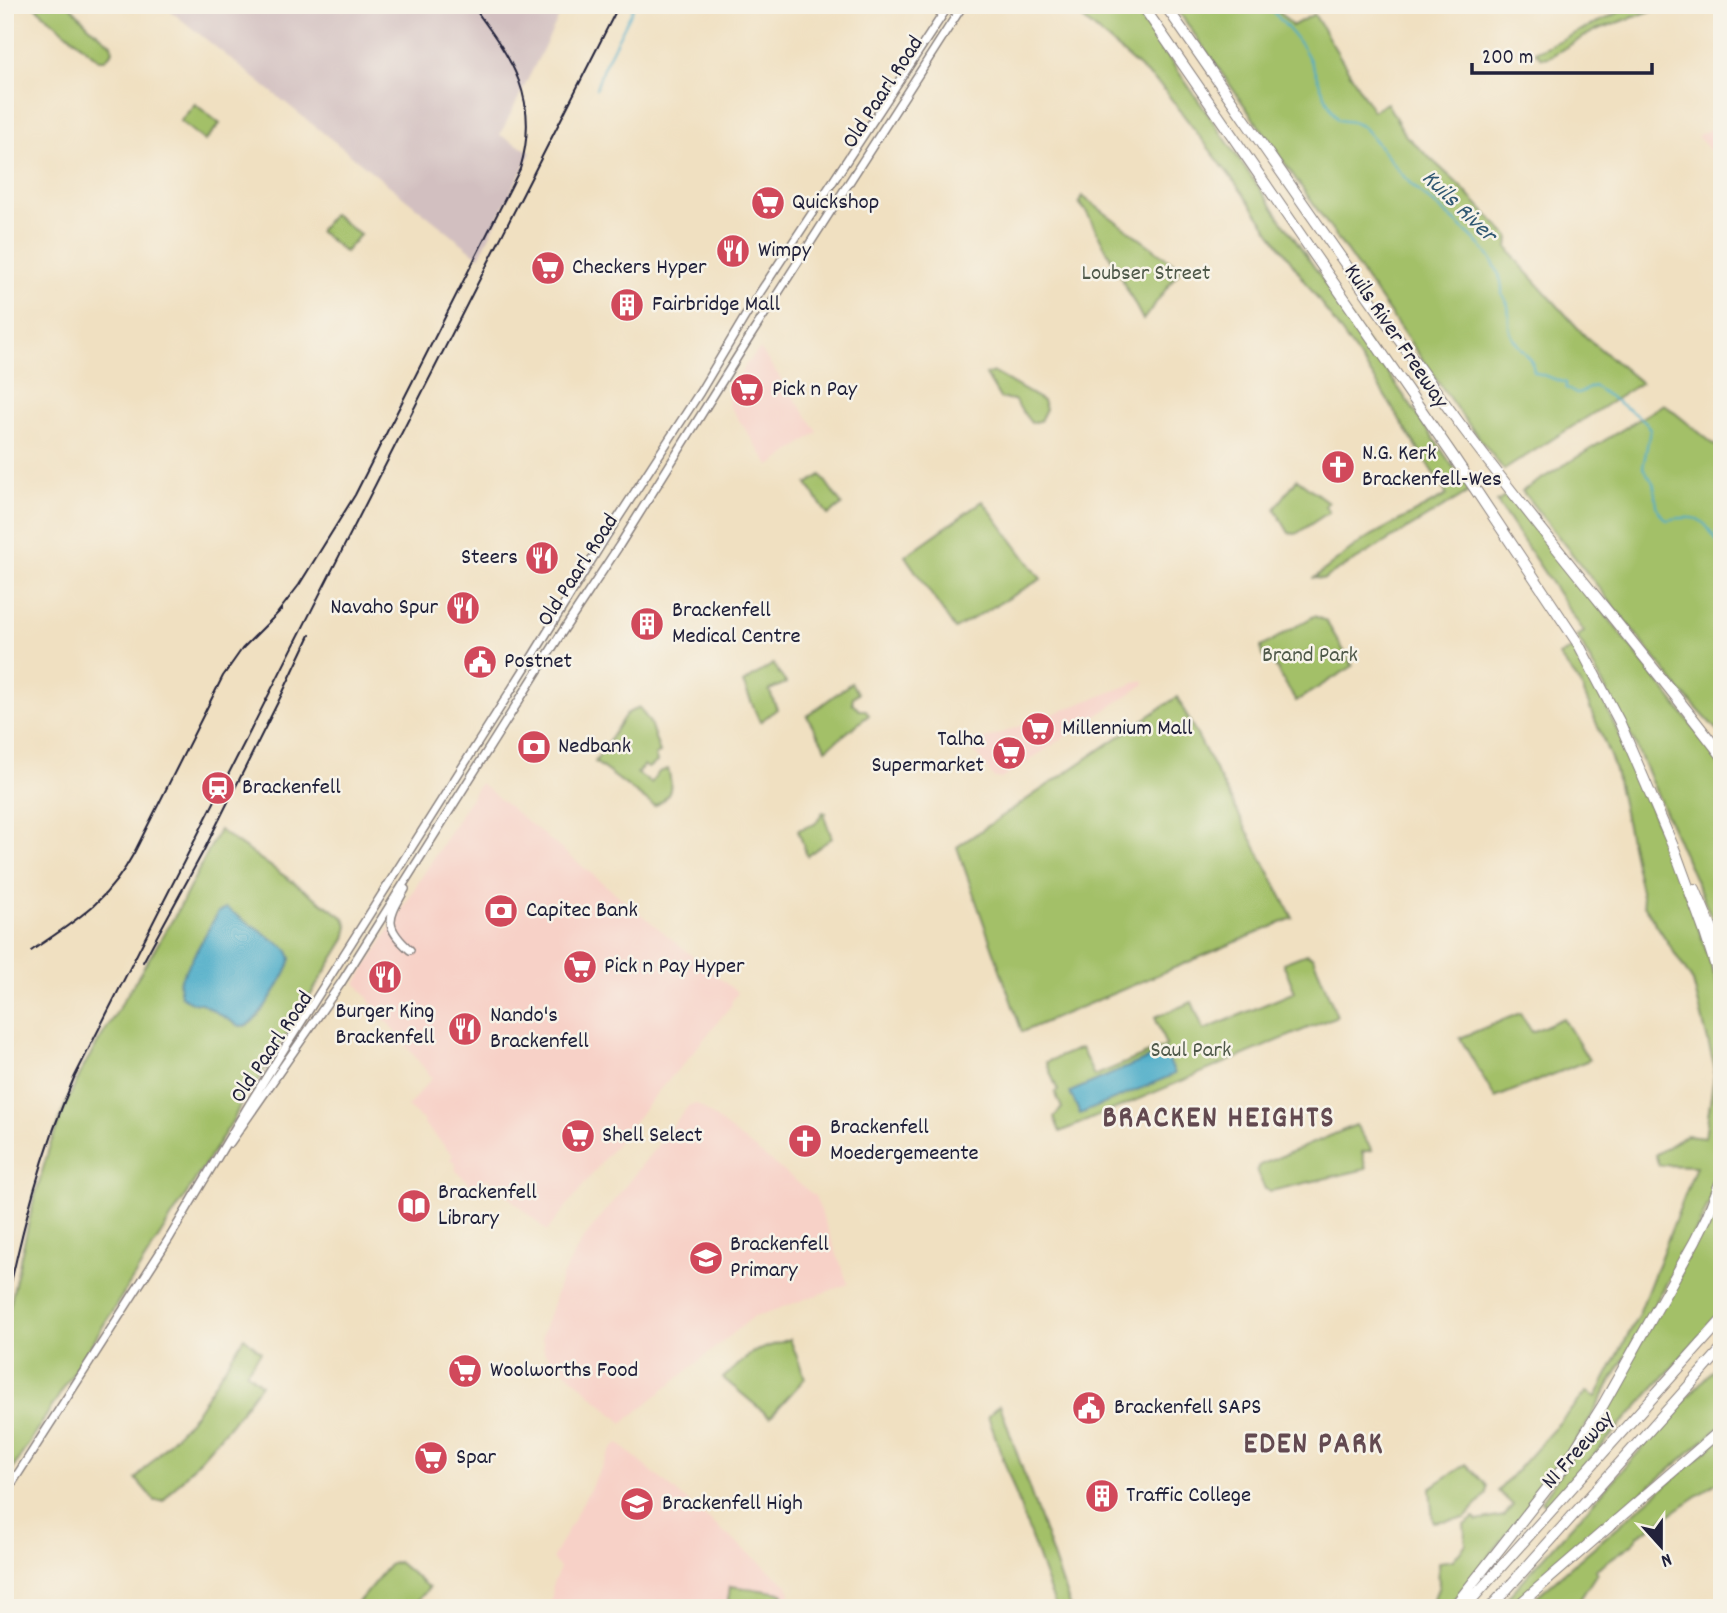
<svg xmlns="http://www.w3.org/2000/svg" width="1727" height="1613" font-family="Dekko,sans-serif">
  <rect width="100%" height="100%" fill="#f7f3e8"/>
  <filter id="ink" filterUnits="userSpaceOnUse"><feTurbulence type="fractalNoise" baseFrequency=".0143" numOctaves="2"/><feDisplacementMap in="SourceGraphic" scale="14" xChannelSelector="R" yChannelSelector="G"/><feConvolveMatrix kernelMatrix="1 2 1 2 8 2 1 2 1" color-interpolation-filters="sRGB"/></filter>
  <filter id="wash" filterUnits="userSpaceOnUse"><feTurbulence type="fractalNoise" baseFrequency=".00686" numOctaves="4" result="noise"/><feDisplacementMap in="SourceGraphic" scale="28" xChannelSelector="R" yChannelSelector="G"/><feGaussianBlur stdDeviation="1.57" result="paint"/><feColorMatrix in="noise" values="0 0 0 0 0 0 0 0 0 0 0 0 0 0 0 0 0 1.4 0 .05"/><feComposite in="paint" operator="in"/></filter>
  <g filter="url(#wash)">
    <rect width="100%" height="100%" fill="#f0e0c1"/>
    <!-- built -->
    <path fill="#f7d1c7" d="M1722 123V163L1697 136Z
      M760 349 818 432 770 466 729 405 728 399V394L747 363Z
      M1143 680 1145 684 1001 779 993 777 970 745Z
      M480 783 738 993 731 1002 732 1004 687 1060 660 1089 547 1231 487 1178 477 1190 456 1171 455 1163 450 1159 453 1155 423 1123 424 1121 407 1107 432 1078 356 983Z
      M697 1104 815 1196 848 1284 752 1318 623 1423 544 1352 542 1336 562 1276 582 1241 689 1105Z
      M618 1443 787 1585 790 1592 788 1608H551L553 1583 560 1568 552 1559 612 1448Z"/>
    <!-- industrial -->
    <path fill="#d2bfc0" d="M163 5H565L500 135 531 152 479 257Z"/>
    <!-- green -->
    <path fill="#a3c067" stroke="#627151" stroke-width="2" d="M33 5H69L89 26 111 44 113 51 105 60H99Z
      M1067 5H1132L1470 491 1324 579 1314 578 1365 539 1447 495 1373 377 1239 188 1162 87Z
      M1174 5H1273L1292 26 1314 14 1373 111 1387 103 1406 136 1456 182 1509 237 1508 248 1517 261 1586 337 1641 383 1504 470 1459 412Z
      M1634 5H1668L1596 30 1549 57 1542 58 1535 52Z
      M195 104 220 124 205 141 180 121Z
      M1082 196 1181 269 1143 320 1086 211 1079 203Z
      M333 214 360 235 345 252 319 231Z
      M993 372 1043 401 1046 409 1040 421 1031 423 1014 400 1000 398 986 375Z
      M1664 404 1722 451V736L1681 691 1522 491Z
      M821 475 842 505 828 515 807 484Z
      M1297 479 1328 502 1325 506 1329 512 1296 534 1289 533 1275 509Z
      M1509 494 1576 582 1581 583 1722 764V941L1635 744 1577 636 1584 632 1497 502Z
      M983 501 1041 579 955 629 905 556Z
      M1314 616 1326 621 1353 666 1296 701 1273 663 1262 656 1261 647Z
      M1574 648C1605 698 1627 753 1650 806 1677 870 1703 934 1722 1001V1163L1712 1196 1698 1227 1590 1419 1552 1477 1448 1608H1430L1439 1586 1438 1562 1453 1560 1466 1544 1464 1525 1474 1518 1477 1521 1504 1516 1513 1505 1498 1491 1587 1392 1596 1397 1638 1316 1696 1166 1659 1165 1655 1155 1686 1135 1705 1137 1715 1069 1693 982 1644 905 1614 766 1580 683 1559 656Z
      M773 664 786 683 769 690 777 709 760 722 743 683Z
      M851 683 858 693 853 697 852 703 859 710H866L869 715 826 749 807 716Z
      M1177 697 1293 918 1022 1032 957 847Z
      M639 707 650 723 660 753 655 755 657 762 648 768 644 765 637 773 651 783 659 772 668 769C673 786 672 798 654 806L595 762 626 714Z
      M823 812 826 813 824 816 832 838 807 856 798 830 815 824Z
      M219 830 344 918 348 926 345 939 251 1092 245 1093 239 1101 240 1105 235 1117 5 1481V1328L33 1203 49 1148 65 1106 85 1064 176 914Z
      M1306 954 1313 957 1337 1016 1060 1132 1054 1117 1062 1108 1055 1092 1058 1091 1046 1062 1081 1048 1094 1076 1166 1046 1155 1017 1192 1002 1204 1030 1295 992 1283 963Z
      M1520 1013 1532 1032 1563 1018 1589 1060 1495 1098 1460 1038Z
      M1356 1125 1372 1150 1362 1152 1366 1169 1271 1191 1265 1189 1257 1172 1260 1165Z
      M1722 1188V1312L1548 1506 1542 1501 1613 1394Z
      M244 1337 261 1352 246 1372 261 1384 231 1424 163 1501H155L136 1479 195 1414Z
      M790 1339 805 1378 770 1417 723 1378 753 1352Z
      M1722 1359V1425L1507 1608H1498Z
      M1000 1405 1071 1608H1056L988 1416Z
      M1722 1437V1479L1638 1536 1632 1544 1595 1570 1597 1573 1579 1601V1608H1523Z
      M1466 1464 1487 1486V1494L1465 1518 1433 1522 1430 1488Z
      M398 1562 429 1588 411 1608H353L389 1565Z
      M730 1586 783 1593 781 1608H727Z"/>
    <!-- water -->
    <path fill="#48abc8" stroke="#356682" stroke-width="2" d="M226 908 287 949 291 958C289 971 260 1018 249 1024 245 1027 243 1026 239 1026L201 1003H192L181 996 179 982 218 912Z
      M1165 1051 1175 1074 1080 1114 1070 1092Z"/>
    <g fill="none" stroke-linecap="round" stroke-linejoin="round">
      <!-- stream -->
      <path stroke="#48abc8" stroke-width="2" d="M1267 5C1281 21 1296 35 1306 53 1318 75 1324 100 1338 120L1353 122 1363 127C1379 144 1392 164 1408 181 1436 211 1505 248 1502 295 1514 308 1505 318 1511 333 1516 349 1533 354 1534 372L1566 383V388L1576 394 1594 386 1645 421 1650 430 1643 468C1646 473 1651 478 1653 483 1659 498 1652 507 1666 520 1705 513 1702 520 1722 549
        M596 89 603 68 635 5"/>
    </g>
  </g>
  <g filter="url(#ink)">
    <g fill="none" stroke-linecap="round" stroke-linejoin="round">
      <!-- secondary casing -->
      <g stroke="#89817e" stroke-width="10">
        <path id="secondary" d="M405 889C389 918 382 925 410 950
          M230 1143 341 983 559 637 619 546 746 343 963 5
          M5 1494 170 1237 250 1103 532 657 607 535 700 392 755 300 949 5"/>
      </g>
      <!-- motorway casing -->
      <g stroke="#89817e" stroke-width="12">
        <path id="motorway" d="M1142 5 1453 456 1579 645 1619 721 1675 851 1705 933 1722 986
          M1165 5C1263 145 1359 287 1460 424 1544 537 1637 644 1722 756
          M1695 889 1722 953
          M1453 1608 1564 1467 1603 1405 1695 1241 1707 1217 1722 1178
          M1464 1608 1722 1320
          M1490 1608 1722 1349
          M1515 1608 1722 1429"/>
      </g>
      <!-- secondary -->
      <use href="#secondary" stroke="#fff" stroke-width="7"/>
      <!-- motorway -->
      <use href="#motorway" stroke="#fff" stroke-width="10"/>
      <!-- rail -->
      <path stroke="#22223b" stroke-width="2" d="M276 615 299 585 355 495 520 169C541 99 512 59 472 5
        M31 951C76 920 107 903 134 853L223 676 242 649 282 609
        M143 962 204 850 283 692 310 635
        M5 1310C22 1230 41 1153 74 1078L619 5"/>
    </g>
  </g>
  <!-- icons -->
  <defs>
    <g id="supermarket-disc" transform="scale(1.75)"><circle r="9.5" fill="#d1495b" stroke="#f7f3e8"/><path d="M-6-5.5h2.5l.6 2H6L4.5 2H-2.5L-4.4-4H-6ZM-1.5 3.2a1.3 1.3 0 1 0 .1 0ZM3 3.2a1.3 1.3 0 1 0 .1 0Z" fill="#fff"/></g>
    <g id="restaurant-disc" transform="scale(1.75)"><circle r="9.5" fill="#d1495b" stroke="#f7f3e8"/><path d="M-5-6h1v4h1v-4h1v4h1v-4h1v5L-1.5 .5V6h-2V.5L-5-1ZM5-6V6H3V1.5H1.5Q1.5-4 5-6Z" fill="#fff"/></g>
    <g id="building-disc" transform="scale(1.75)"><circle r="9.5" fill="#d1495b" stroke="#f7f3e8"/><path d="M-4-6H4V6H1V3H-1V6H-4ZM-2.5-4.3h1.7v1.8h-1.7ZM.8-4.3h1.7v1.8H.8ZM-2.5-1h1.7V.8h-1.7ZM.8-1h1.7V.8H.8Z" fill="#fff"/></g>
    <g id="church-disc" transform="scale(1.75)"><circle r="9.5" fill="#d1495b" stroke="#f7f3e8"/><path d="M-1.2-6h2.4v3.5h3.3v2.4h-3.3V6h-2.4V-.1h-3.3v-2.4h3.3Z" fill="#fff"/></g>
    <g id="civic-disc" transform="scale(1.75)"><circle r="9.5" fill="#d1495b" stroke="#f7f3e8"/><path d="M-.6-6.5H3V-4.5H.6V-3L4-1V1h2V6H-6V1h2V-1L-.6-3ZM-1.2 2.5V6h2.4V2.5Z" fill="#fff"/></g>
    <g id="bank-disc" transform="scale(1.75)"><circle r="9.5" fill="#d1495b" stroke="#f7f3e8"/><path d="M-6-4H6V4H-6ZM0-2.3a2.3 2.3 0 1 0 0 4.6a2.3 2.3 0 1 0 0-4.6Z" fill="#fff"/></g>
    <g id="station-disc" transform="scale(1.75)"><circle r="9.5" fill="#d1495b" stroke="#f7f3e8"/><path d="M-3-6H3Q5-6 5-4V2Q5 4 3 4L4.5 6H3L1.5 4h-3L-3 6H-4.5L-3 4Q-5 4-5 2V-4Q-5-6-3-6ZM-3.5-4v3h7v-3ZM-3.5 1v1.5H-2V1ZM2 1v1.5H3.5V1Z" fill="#fff"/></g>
    <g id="library-disc" transform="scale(1.75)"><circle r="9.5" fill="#d1495b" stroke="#f7f3e8"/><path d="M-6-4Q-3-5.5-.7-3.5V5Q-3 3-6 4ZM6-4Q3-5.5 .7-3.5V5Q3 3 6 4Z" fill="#fff"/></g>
    <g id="school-disc" transform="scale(1.75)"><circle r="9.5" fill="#d1495b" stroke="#f7f3e8"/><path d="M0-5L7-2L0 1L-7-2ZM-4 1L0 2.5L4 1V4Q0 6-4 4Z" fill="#fff"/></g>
  </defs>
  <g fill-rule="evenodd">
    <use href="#supermarket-disc" x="768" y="203"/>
    <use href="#restaurant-disc" x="733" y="251"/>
    <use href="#supermarket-disc" x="548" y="268"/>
    <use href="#building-disc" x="627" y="305"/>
    <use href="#supermarket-disc" x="747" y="390"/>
    <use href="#church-disc" x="1338" y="467"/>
    <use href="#restaurant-disc" x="542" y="558"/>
    <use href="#restaurant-disc" x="463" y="608"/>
    <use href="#building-disc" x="647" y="624"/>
    <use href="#civic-disc" x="480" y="662"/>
    <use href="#supermarket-disc" x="1038" y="729"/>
    <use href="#bank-disc" x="534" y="747"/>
    <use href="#supermarket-disc" x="1009" y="753"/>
    <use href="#station-disc" x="218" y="788"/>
    <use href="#bank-disc" x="501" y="911"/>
    <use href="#supermarket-disc" x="580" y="967"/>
    <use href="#restaurant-disc" x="385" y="977"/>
    <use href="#restaurant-disc" x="465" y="1029"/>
    <use href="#supermarket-disc" x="578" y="1136"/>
    <use href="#church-disc" x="805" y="1141"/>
    <use href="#library-disc" x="414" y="1206"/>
    <use href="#school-disc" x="706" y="1258"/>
    <use href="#supermarket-disc" x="465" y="1371"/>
    <use href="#civic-disc" x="1089" y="1408"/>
    <use href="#supermarket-disc" x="431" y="1458"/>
    <use href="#building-disc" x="1102" y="1496"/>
    <use href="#school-disc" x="637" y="1504"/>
  </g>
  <g text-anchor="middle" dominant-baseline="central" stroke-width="5" stroke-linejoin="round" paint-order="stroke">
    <!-- street labels -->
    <g font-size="23" fill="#22223b" stroke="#f7f3e8">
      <text transform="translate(884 93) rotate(-57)">Old Paarl Road</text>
      <text transform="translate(1395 337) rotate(56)">Kuils River Freeway</text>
      <text transform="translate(579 571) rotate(-57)">Old Paarl Road</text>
      <text transform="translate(273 1048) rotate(-56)">Old Paarl Road</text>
      <text transform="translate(1579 1451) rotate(-48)">N1 Freeway</text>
    </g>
    <!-- poi labels -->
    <g font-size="23" fill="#22223b" stroke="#f7f3e8" text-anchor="start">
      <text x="792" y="203">Quickshop</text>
      <text x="758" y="251">Wimpy</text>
      <text x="572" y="268">Checkers Hyper</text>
      <text x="652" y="305">Fairbridge Mall</text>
      <text x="772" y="390">Pick n Pay</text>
      <text x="1362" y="454">N.G. Kerk<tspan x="1362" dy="26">Brackenfell-Wes</tspan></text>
      <text x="518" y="558" text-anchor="end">Steers</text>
      <text x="438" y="608" text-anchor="end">Navaho Spur</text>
      <text x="672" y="611">Brackenfell<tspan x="672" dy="26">Medical Centre</tspan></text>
      <text x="504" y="662">Postnet</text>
      <text x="1062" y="729">Millennium Mall</text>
      <text x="984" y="740" text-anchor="end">Talha<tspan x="984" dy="26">Supermarket</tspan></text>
      <text x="558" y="747">Nedbank</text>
      <text x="242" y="788">Brackenfell</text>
      <text x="526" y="911">Capitec Bank</text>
      <text x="604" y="967">Pick n Pay Hyper</text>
      <text x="385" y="1012" text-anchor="middle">Burger King<tspan x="385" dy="26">Brackenfell</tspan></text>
      <text x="490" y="1016">Nando's<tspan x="490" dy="26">Brackenfell</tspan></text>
      <text x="830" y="1128">Brackenfell<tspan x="830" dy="26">Moedergemeente</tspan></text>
      <text x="602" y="1136">Shell Select</text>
      <text x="438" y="1193">Brackenfell<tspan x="438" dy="26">Library</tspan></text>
      <text x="730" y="1245">Brackenfell<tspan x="730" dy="26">Primary</tspan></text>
      <text x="490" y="1371">Woolworths Food</text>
      <text x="1114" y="1408">Brackenfell SAPS</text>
      <text x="456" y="1458">Spar</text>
      <text x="1126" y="1496">Traffic College</text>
      <text x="662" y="1504">Brackenfell High</text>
    </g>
    <!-- park labels -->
    <g font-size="23" fill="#4f594a" stroke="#f7f3e8">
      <text x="1146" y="274">Loubser Street</text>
      <text x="1310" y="656">Brand Park</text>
      <text x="1191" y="1051">Saul Park</text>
    </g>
    <!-- water labels -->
    <g font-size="24" font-style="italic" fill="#315973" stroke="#f7f3e8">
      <text transform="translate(1458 207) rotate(44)">Kuils River</text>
    </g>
    <!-- district labels -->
    <g font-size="30" font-weight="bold" letter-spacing="2" fill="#634a51" stroke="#f7f3e8">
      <text x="1219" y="1120">BRACKEN HEIGHTS</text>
      <text x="1314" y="1446">EDEN PARK</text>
    </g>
  </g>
  <!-- margin -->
  <rect width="1727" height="1613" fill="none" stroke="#f7f3e8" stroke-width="28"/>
  <!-- north arrow -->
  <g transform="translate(1661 1546) rotate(159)" stroke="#f7f3e8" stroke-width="5" paint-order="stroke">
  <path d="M0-5L12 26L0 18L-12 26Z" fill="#22223b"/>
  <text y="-10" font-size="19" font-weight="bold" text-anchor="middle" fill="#22223b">N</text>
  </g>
  <!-- scale -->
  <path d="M1472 63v10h180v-10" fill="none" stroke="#22223b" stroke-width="3.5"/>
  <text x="1482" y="63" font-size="21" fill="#22223b" stroke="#f7f3e8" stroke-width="5" paint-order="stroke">200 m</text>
</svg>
